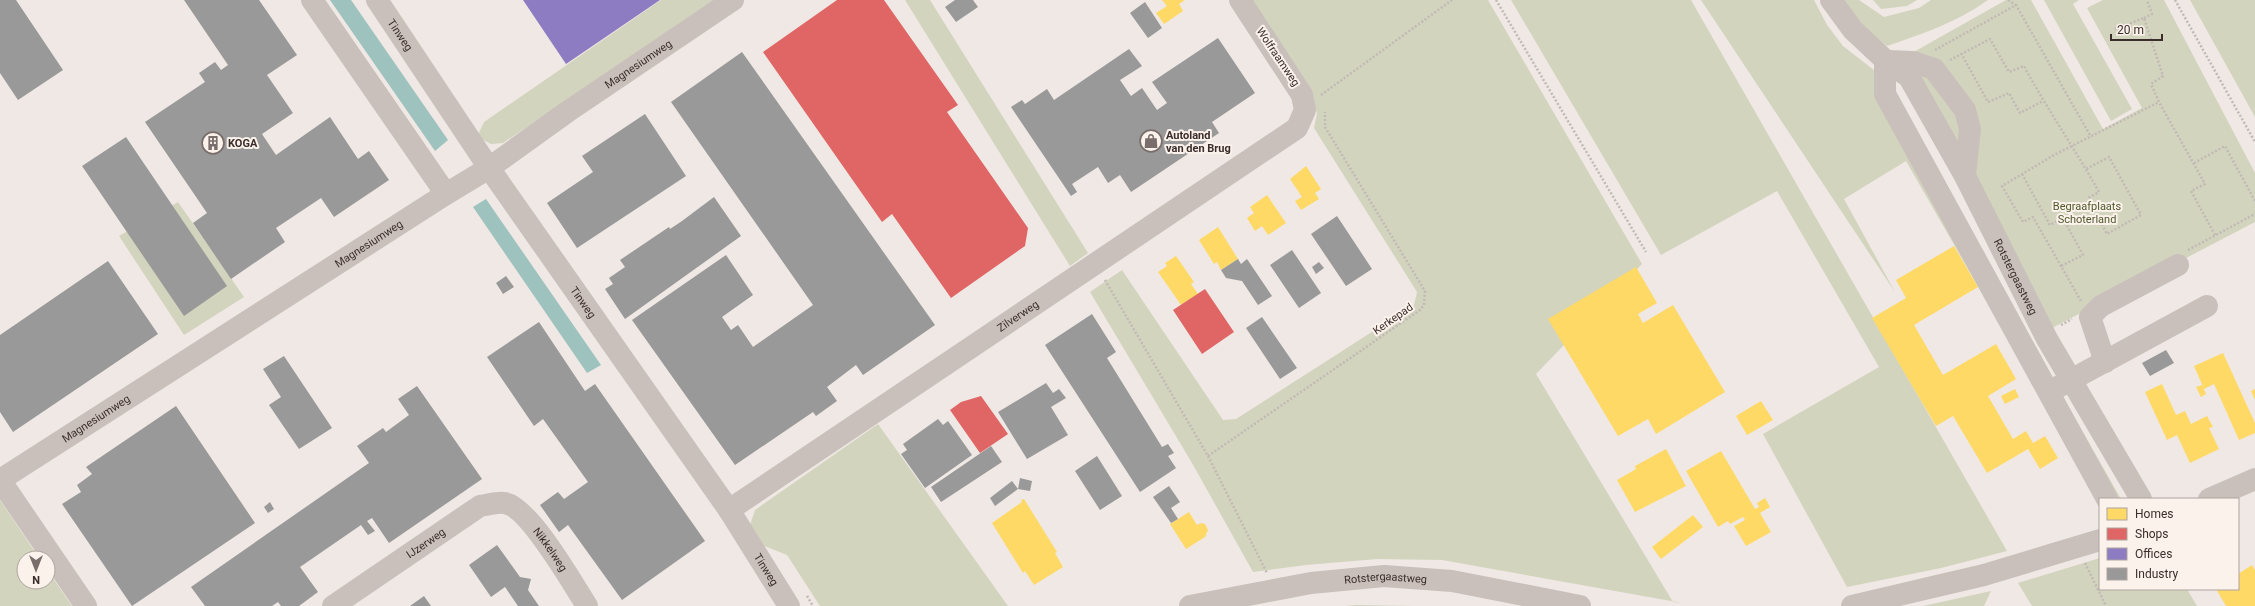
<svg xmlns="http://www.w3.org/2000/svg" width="2255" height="606" font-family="Roboto,sans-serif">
  <rect width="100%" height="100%" fill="#efe8e4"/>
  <!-- green -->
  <path fill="#d3d4be" d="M661 0H717L503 143 491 144 477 137 484 122Z
    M905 0H930L1088 253 1070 266Z
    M1252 0H1488L1642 264 1536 374 1673 602 1682 603 1671 601 1442 560 1377 559 1306 565 1253 572 1192 463 1090 292 1122 270 1223 420 1236 419 1414 305 1417 292 1314 128 1317 113 1310 93Z
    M1511 0H1691L2007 551 1941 568 1847 587 1763 434 1879 367 1777 191 1661 255Z
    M1701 0H1814L1827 25 1843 46 1879 74 2121 499H2100L1906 161 1844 199 1895 292Z
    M1844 0H1859L1884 17 1919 8 1931 0H1988C1958 22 1922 34 1887 46L1860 26Z
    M1873 0H1917L1907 6 1881 9Z
    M2006 0H2031L2103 129 2142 108 2087 8 2103 0H2164L2255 173V222L2052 328 1903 58Z
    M2044 0H2079L2073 4 2132 109 2111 121Z
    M2190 0H2255V117Z
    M178 202 244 297 184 335 119 236Z
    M878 424 1008 606H820L787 555 757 543 748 531 755 510Z
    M0 500 39 558H24V582H48V571L72 606H0Z
    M2100 558V589H2187L2197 606H2032L2018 583Z
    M1991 591 1984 606H1923Z
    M1356 605 1414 606H1345Z"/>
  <!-- water -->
  <path fill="#9ec2be" d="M330 0H351L448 140 435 151Z
    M486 199 601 365 587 373 473 207Z"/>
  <!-- homes -->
  <path fill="#ffd966" d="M1162 0H1185L1179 4 1183 11 1164 24 1156 13 1167 6Z
    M1306 166 1321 189 1315 193 1319 199 1301 210 1295 201 1302 197 1290 179Z
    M1267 195 1286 223 1268 235 1262 226 1255 231 1247 218 1254 213 1250 207Z
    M1218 227 1238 259 1221 270 1217 262 1214 264 1199 240Z
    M1954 246 1978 287 1914 325 1943 375 1996 344 2016 379 1988 396 2013 439 2026 431 2033 443 2045 436 2058 458 2040 469 2028 449 1987 473 1953 416 1936 426 1872 318 1906 298 1896 280Z
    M1176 256 1194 282 1191 284 1198 294 1181 305 1158 272 1167 266 1165 263Z
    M1636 267 1657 303 1638 314 1643 323 1673 305 1725 392 1656 434 1648 419 1618 436 1548 319Z
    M2223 353 2255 423V433L2239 440 2214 384 2204 389 2194 366Z
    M2162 384 2176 415 2185 411 2191 424 2207 416 2213 427 2209 428 2219 449 2190 463 2177 435 2167 440 2145 392Z
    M2202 385 2206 394 2201 397 2196 387Z
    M2015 389 2019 397 2005 404 2001 396Z
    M2255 389V400L2251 391Z
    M1761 401 1773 420 1747 435 1736 416Z
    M1666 449 1686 486 1635 512 1617 480 1636 469 1635 466Z
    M1721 451 1755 509 1759 507 1757 503 1765 498 1770 507 1760 513 1771 532 1746 546 1734 526 1745 520 1743 517 1730 524 1728 521 1718 527 1686 471Z
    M1024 499 1057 552 1055 553 1063 567 1034 585 1025 571 1023 573 992 523 1022 502 1021 500Z
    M1189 512 1197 525 1201 523 1205 524 1208 530 1205 537 1186 549 1170 524Z
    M1693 515 1703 527 1661 559 1652 547Z
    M2252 565 2255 570V606H2226L2216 589H2238V574Z"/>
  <!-- shops -->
  <path fill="#e06666" d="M837 0H884L958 105 947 112 1028 228 1025 246 951 298 892 214 882 222 763 52Z
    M1205 289 1234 332 1202 354 1173 310Z
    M981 396 1008 434 980 453 950 410 961 402Z"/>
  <!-- offices -->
  <path fill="#8e7cc3" d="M523 0H660L566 64Z"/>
  <!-- industry -->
  <path fill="#999" d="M0 0H16L63 70 18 100 0 73Z
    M184 0H259L297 55 267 75 293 113 262 134 276 155 330 117 358 159 369 151 389 180 334 217 321 198 276 228 285 242 231 279 193 223 207 213 145 122 205 82 199 73 215 62 221 70 228 65Z
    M955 0H973L978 7 956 22 945 7Z
    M1145 2 1162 28 1148 38 1130 13Z
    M1218 38 1255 93 1212 122 1219 133 1131 192 1120 175 1108 183 1098 167 1072 184 1077 192 1071 196 1011 107 1022 100 1025 104 1047 89 1054 100 1129 49 1142 66 1120 80 1131 96 1142 88 1157 110 1167 103 1152 82Z
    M742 52 935 325 863 375 856 365 827 387 837 401 816 416 813 412 735 465 632 320 726 255 753 295 722 317 731 330 738 325 753 347 813 305 671 102Z
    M645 114 686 176 577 248 547 203 593 172 582 156Z
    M126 137 227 286 184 316 82 166Z
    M714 197 741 236 625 319 605 289 613 284 609 278 625 267 620 260 669 227 670 229 682 221Z
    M1337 216 1372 269 1346 286 1311 234Z
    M1292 250 1321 293 1299 308 1270 265Z
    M1238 259 1241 264 1247 259 1272 296 1258 305 1242 281 1226 278 1221 270Z
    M108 261 158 334 13 432 0 412V335Z
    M1319 262 1324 268 1316 274 1312 267Z
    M506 276 514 287 503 294 496 283Z
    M1092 314 1116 352 1107 358 1162 447 1168 444 1174 453 1168 456 1176 468 1140 492 1045 345Z
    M1262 317 1297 368 1280 379 1246 328Z
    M539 322 585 391 595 384 705 541 622 600 568 525 559 532 540 505 558 492 564 499 588 482 543 419 534 426 487 357Z
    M2166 350 2174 363 2150 376 2142 363Z
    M284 356 332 428 299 449 269 405 281 397 263 369Z
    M1046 383 1053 393 1059 389 1066 398 1051 407 1068 435 1027 459 998 412Z
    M417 386 482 479 389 543 372 518 367 521 375 531 368 535 361 525 300 567 318 592 299 606H281L278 602 272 606H205L191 587 369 463 357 446 383 428 386 432 409 415 398 399Z
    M176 406 255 523 132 606 62 504 81 492 77 485 92 474 86 467Z
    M938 419 943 425 948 421 972 455 925 488 901 454 907 450 903 444Z
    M991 446 1002 462 941 502 931 487Z
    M1097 456 1122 496 1100 510 1075 471Z
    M1020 478 1032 481 1030 491 1018 489Z
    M1012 481 1018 489 995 506 990 498Z
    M1169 486 1180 502 1171 508 1178 519 1171 523 1153 497Z
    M270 502 274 509 268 513 264 507Z
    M497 545 520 577 531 579 528 590 539 606H518L505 587 491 597 469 565Z
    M424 596 431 606H410Z"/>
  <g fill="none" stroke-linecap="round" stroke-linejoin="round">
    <!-- path -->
    <path stroke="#c1b9b5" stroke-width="2.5" stroke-dasharray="2 2" stroke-linecap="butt" d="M1496 0 1646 252
      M2008 0 2016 5
      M2175 0 2255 142
      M2144 18 2152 14 2147 0
      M2115 29 2144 18 2163 76 2151 84 2159 102 2205 184 2191 191 2215 235
      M1935 50 2016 5 2091 137
      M1961 53 1988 102 2009 93 2020 113 2043 101
      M1950 60 1990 39 2009 72 2024 66C2047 109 2075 149 2099 192L2088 198 2107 234 2141 215 2109 157 2086 169
      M1321 95 1452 0
      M2194 163 2225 146 2255 201
      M2022 174 2050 225 2061 219 2064 220 2083 255 2061 266
      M2188 250 2255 214
      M1105 280 1208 456 1267 573
      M2081 301 2033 217 2023 222 2002 186 2054 155 2159 102
      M2061 325 2072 319
      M1208 456 1420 310 1424 305 1425 291 1325 127V112
      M2085 563 2106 606
      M807 596 813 606"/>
    <!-- minor -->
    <g stroke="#c9c0bc" stroke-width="22">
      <path d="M312 0 446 194"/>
      <path id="s1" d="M377 0 489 168 729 510 789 606"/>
      <path id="s2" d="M1831 0 1853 30 1885 60 1909 77 1965 176 2047 339 2141 499"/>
      <path d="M1885 60V94L2107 499"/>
      <path d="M1888 61 1913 62 1934 69 1965 110 1970 129 1965 176"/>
      <path d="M2105 362 2090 317 2101 306 2178 265"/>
      <path d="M2058 387 2207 306"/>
      <path id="s3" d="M0 480 446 194 489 168 567 112 733 0"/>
      <path d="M0 480 86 606"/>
      <path d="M2209 499 2255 479"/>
      <path id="s4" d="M729 510 1297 128 1305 110 1302 95 1240 0"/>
      <path id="s5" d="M333 606 480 506C487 505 497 502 504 503 528 505 573 584 587 606"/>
      <path id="s6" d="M1190 606 1311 583 1384 576 1452 581 1580 606"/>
      <path d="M1852 606 1984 575 2100 540"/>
    </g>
  </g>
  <!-- icons -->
  <defs>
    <g id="shop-ring" transform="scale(1.15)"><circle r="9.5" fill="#fbf2ec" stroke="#796e6b" stroke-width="1.5"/><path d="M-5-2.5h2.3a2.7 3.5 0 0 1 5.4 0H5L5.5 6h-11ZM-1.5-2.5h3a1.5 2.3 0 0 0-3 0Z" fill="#796e6b"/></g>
    <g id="building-ring" transform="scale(1.15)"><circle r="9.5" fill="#fbf2ec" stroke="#796e6b" stroke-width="1.5"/><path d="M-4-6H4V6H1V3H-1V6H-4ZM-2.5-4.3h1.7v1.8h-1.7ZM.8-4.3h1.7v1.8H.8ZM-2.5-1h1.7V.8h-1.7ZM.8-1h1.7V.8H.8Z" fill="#796e6b"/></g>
  </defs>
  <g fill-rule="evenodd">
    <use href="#shop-ring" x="1151" y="141"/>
    <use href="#building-ring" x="213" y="143"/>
  </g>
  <g text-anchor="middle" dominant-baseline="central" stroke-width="4" stroke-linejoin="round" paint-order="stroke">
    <!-- street labels -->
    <g font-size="11" fill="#3a2d2a" stroke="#fbf2ec">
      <text stroke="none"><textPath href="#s1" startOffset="42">Tinweg</textPath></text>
      <text transform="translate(1278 57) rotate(56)">Wolfraamweg</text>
      <text stroke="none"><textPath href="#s3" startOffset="762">Magnesiumweg</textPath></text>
      <text stroke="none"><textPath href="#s3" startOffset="438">Magnesiumweg</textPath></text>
      <text stroke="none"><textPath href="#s2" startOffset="337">Rotstergaastweg</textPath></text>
      <text stroke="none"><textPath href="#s1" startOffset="366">Tinweg</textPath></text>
      <text stroke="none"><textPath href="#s4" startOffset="348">Zilverweg</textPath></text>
      <text transform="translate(1393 319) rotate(-35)">Kerkepad</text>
      <text stroke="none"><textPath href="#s3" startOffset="114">Magnesiumweg</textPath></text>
      <text stroke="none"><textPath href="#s5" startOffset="112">IJzerweg</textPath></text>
      <text stroke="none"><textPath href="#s5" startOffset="269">Nikkelweg</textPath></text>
      <text stroke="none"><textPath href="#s1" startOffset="690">Tinweg</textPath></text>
      <text stroke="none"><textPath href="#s6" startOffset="198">Rotstergaastweg</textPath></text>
    </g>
    <!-- poi labels -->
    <g font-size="11" font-weight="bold" fill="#3a2d2a" stroke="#fbf2ec" text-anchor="start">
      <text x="1166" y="135">Autoland<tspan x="1166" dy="13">van den Brug</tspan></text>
      <text x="228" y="143">KOGA</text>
    </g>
    <!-- park labels -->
    <g font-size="11" fill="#4f592c" stroke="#fbf2ec">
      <text x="2087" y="206">Begraafplaats<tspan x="2087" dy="13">Schoterland</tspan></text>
    </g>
  </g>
  <!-- legend -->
  <rect x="2099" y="498" width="140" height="92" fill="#fbf2ec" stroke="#aea39e"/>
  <rect x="2107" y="508" width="20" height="12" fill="#ffd966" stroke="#aea39e"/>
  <text x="2135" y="518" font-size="12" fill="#3a2d2a">Homes</text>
  <rect x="2107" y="528" width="20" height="12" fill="#e06666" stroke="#aea39e"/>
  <text x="2135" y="538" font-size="12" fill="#3a2d2a">Shops</text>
  <rect x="2107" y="548" width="20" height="12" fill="#8e7cc3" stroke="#aea39e"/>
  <text x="2135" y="558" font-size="12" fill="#3a2d2a">Offices</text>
  <rect x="2107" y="568" width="20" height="12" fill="#999999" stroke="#aea39e"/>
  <text x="2135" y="578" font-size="12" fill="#3a2d2a">Industry</text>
  <!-- north arrow -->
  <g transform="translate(36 570) rotate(180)"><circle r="19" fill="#fbf2ec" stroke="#aea39e"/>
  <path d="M0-3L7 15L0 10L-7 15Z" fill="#796e6b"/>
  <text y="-6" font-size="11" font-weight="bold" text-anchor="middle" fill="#3a2d2a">N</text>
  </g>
  <!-- scale -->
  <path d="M2111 34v6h51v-6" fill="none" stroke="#3a2d2a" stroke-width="2"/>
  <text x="2117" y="34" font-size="12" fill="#3a2d2a" stroke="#fbf2ec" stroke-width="3" paint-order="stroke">20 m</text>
</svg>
